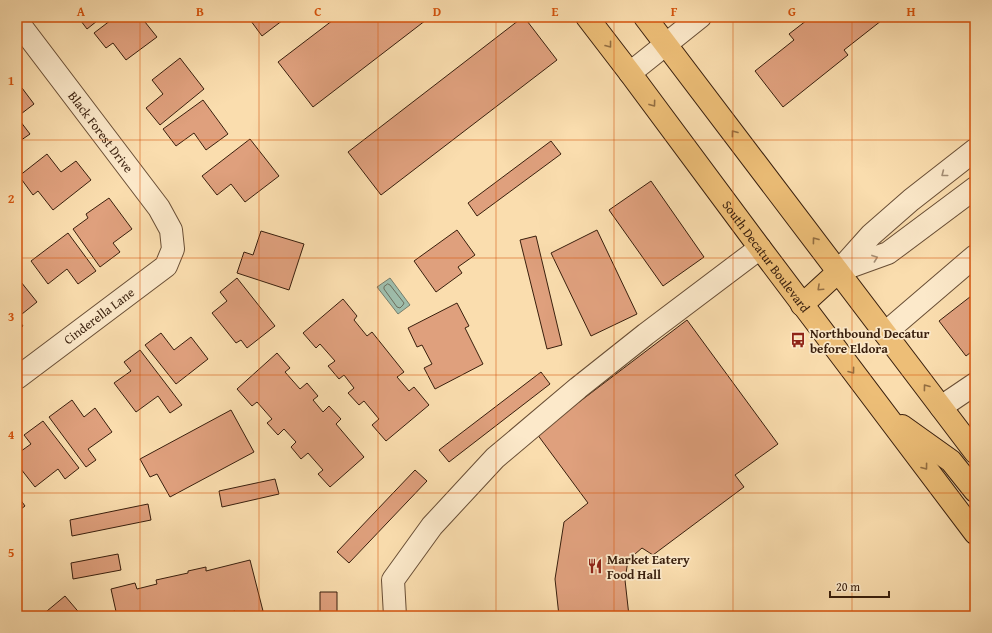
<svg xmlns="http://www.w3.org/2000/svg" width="992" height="633" font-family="'Gentium Book Plus',serif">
  <rect width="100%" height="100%" fill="#faddae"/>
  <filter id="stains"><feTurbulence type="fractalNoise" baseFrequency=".005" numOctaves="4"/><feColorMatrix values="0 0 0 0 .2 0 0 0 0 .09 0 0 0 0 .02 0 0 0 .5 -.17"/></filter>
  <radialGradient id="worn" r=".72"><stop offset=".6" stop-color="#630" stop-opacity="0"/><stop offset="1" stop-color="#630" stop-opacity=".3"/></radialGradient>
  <!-- water -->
  <path fill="#9ebcaa" stroke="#767d6b" d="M390 278 410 305 398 314 377 287Z"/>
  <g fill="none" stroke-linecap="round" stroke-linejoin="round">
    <!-- shore -->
    <path stroke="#6c6e5c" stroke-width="1" d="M388 284 390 285 404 303 403 305 400 308 397 307 384 289V287Z"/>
  </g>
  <!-- building -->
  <path fill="#dfa07d" stroke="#391f0d" d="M78 17H102L87 29Z
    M115 17H141L157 37 126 60 113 43 106 48 94 33Z
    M248 17H287L262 36Z
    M337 17H430L313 107 278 62Z
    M523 17H524L557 60 381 195 348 152Z
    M811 17H886L844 50 848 55 783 107 755 71 794 40 789 34Z
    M180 58 204 89 160 125 146 108 163 94 152 80Z
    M22 88 34 104 17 117V92Z
    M203 100 228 134 206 150 194 133 176 146 163 129Z
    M17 117 30 134 17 143Z
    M250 139 279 176 245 202 231 184 217 195 202 176Z
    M551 141 561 154 477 216 468 203Z
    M47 154 61 172 76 161 91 180 53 210 38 191 33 195 19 176Z
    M651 181 704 257 663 286 609 210Z
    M109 198 132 229 113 243 120 252 100 267 73 229 88 218 86 214Z
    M457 230 475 255 458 267 462 273 436 292 414 261Z
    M597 230 637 314 591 336 551 253Z
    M261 231 304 244 289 290 237 273 244 252 253 255Z
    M68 233 96 271 78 284 67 269 48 284 31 261Z
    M536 236 562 345 547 349 520 240Z
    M17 277 37 302 17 318Z
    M237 278 275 326 247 348 241 340 236 343 212 313 227 301 220 292Z
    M975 293V349L966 356 939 321Z
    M343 299 357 316 354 320 367 336 372 332 404 372 397 377 409 391 414 387 429 405 386 441 372 425 379 419 364 401 359 405 348 393 354 388 344 375 339 379 328 366 335 361 320 344 316 348 303 333Z
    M457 303 469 326 465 328 483 364 435 389 424 368 432 364 422 345 417 347 408 328Z
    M17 318 23 326 17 331Z
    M687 320 778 444 735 475 744 487 653 555 642 548 628 560 625 580 629 616H559L555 579 564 522 588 503 537 434Z
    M161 333 174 350 191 337 208 359 176 384 145 345Z
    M140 350 182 405 170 413 158 396 136 412 114 383 131 371 124 362Z
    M277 353 290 368 285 372 300 389 307 383 318 396 313 400 323 412 329 406 341 419 336 424 364 457 330 487 318 474 323 470 308 453 301 459 291 447 296 442 284 429 278 435 267 423 272 419 257 402 252 406 237 389Z
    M541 372 550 384 449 462 439 450Z
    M72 400 84 417 95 408 112 432 88 449 96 460 86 467 49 417Z
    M231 410 254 452 170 497 157 474 150 477 140 459Z
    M43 421 79 468 65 479 58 469 35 487 17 464V454L31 444 24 435Z
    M415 470 427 481 349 563 337 552Z
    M275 479 279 494 222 507 219 491Z
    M17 495 25 506 17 512Z
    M148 504 151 520 72 536 70 520Z
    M17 554 22 561 17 565Z
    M118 554 121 570 73 579 71 563Z
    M250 560 263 611 243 616H237L235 611 216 616H117L111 589 135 583 137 589 157 584 156 580 188 573V571L206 567V571Z
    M320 592H337V616H320Z
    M65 596 82 616H41Z"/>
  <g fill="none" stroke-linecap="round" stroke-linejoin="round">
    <!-- minor casing -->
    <g stroke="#694e35" stroke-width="24">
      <g id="minor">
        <path id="s1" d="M17 21 159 208 171 230 173 249 166 266 17 378"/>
        <path d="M630 73 700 17"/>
        <path d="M841 270 888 253 975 188"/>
        <path d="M838 272 871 235 911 200 975 150"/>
        <path d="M885 333 975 256"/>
        <path d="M941 407 975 384"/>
        <path d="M395 616 393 580 432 526 495 458 578 388 646 334 760 248"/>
      </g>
    </g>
    <!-- major casing -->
    <g stroke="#391f0d" stroke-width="24">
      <g id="major">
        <path id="s2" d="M587 17 630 73 760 248 975 533"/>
        <path d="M645 17 975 452"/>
        <path d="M802 305 838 272"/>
        <path d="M902 426 951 461 975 491"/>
      </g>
    </g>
    <!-- minor -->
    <use href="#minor" stroke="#fce9ca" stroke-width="22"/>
    <!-- major -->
    <use href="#major" stroke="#edbe77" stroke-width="22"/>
  </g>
  <!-- one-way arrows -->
  <defs><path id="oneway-chevron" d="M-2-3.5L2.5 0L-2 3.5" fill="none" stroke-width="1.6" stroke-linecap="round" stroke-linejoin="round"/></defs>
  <g stroke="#936e42">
    <use href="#oneway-chevron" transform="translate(609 45) rotate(52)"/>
    <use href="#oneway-chevron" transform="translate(653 104) rotate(54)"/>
    <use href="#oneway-chevron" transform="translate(734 133) rotate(-127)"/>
    <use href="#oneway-chevron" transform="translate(815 240) rotate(-127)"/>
    <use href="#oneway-chevron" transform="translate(820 288) rotate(137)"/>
    <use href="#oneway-chevron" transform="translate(852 371) rotate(53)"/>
    <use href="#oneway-chevron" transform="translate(926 387) rotate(-127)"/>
    <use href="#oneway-chevron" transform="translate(925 467) rotate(53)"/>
  </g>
  <g stroke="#a48e75">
    <use href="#oneway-chevron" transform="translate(944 174) rotate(142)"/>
    <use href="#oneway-chevron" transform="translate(875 258) rotate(-20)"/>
  </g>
  <!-- grid -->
  <path fill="none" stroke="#d6530c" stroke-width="1" stroke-opacity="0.55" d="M140 17V616M259 17V616M378 17V616M496 17V616M614 17V616M733 17V616M852 17V616M17 140H975M17 258H975M17 375H975M17 493H975"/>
  <!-- icons -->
  <defs>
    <g id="bus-bare" transform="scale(1.2)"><path d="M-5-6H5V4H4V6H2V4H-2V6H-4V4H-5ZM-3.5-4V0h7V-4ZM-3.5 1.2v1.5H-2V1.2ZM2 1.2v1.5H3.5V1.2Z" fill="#8f2418" stroke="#fce9ca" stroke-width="2.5" paint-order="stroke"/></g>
    <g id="restaurant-bare" transform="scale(1.2)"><path d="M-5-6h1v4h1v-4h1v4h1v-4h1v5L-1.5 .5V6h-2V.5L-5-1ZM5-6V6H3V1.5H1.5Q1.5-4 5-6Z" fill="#8f2418" stroke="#fce9ca" stroke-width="2.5" paint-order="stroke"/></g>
  </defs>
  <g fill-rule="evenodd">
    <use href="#bus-bare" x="798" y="340"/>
    <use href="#restaurant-bare" x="595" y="566"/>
  </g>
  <g text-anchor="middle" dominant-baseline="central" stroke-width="3.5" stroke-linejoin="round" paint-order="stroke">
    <!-- street labels -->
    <g font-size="13" fill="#391f0d" stroke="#fce9ca">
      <text stroke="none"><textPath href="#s1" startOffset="139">Black Forest Drive</textPath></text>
      <text stroke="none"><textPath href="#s2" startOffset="299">South Decatur Boulevard</textPath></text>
      <text transform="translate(99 316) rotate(-37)">Cinderella Lane</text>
    </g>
    <!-- poi labels -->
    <g font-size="13" font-weight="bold" fill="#391f0d" stroke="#fce9ca" text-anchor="start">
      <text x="810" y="333">Northbound Decatur<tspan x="810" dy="15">before Eldora</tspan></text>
      <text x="607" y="559">Market Eatery<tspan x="607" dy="15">Food Hall</tspan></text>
    </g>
  </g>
  <!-- margin -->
  <rect width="992" height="633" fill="none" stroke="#faddae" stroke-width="44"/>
  <!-- scale -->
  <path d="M830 591v6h59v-6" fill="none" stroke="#391f0d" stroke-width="2"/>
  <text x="836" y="591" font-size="12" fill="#391f0d" stroke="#fce9ca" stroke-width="3" paint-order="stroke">20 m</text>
  <rect x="22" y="22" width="948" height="589" fill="none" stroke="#d6530c" stroke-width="1.5"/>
  <g font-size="13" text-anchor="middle" font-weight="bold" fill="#d6530c">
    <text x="81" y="16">A</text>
    <text x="200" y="16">B</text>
    <text x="318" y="16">C</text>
    <text x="437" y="16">D</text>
    <text x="555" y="16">E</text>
    <text x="674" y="16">F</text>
    <text x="792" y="16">G</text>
    <text x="911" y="16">H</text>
    <text x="11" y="85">1</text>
    <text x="11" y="203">2</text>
    <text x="11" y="321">3</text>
    <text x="11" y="439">4</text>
    <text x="11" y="557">5</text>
  </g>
  <rect width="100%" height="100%" filter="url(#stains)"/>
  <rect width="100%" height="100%" fill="url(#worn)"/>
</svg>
